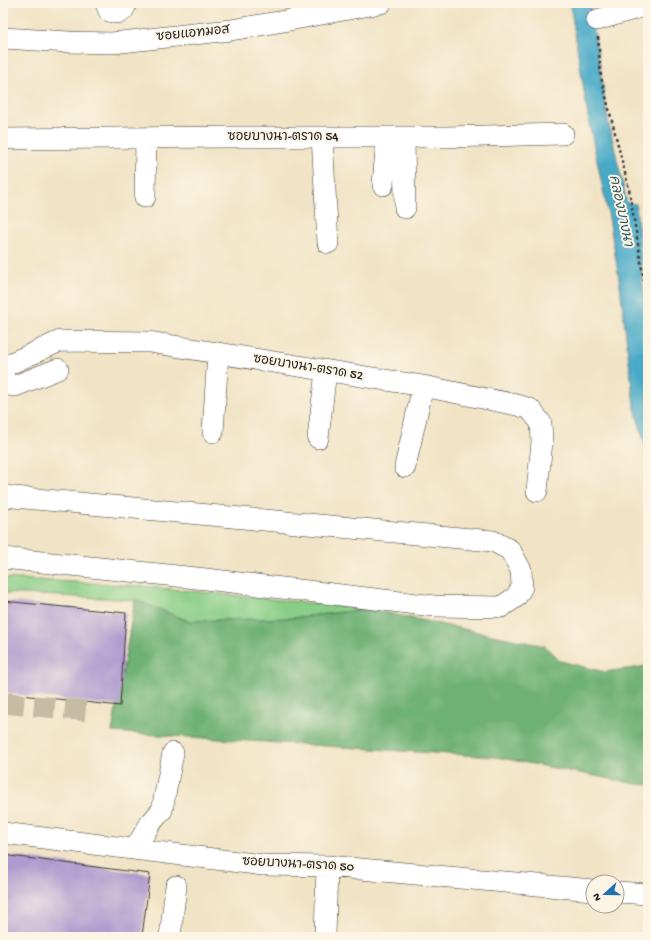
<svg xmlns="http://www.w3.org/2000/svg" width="651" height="940" font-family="'Gochi Hand','Playpen Sans Thai',sans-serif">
  <rect width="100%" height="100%" fill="#fcf5e5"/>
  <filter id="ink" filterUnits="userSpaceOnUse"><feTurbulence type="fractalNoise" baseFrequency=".025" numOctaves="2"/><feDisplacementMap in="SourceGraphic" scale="8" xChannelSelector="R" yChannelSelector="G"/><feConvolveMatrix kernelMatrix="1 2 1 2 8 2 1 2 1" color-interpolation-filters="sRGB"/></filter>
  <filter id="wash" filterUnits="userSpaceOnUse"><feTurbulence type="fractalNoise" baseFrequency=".012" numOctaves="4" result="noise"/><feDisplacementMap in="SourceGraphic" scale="16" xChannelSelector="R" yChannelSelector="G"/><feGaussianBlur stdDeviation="0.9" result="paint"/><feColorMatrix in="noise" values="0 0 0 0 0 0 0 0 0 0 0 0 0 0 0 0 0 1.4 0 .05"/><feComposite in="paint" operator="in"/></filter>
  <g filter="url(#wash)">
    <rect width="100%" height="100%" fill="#f1e3c5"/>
    <!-- green -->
    <path fill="#89ce87" stroke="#527552" d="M3 578 142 586 368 609 292 618 189 621 135 600 3 593Z"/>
    <!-- forest -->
    <path fill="#6eb174" stroke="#456648" d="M135 600 189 621 292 618 368 609 545 646 560 661 605 672 648 666V785L637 784 496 757 326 746 112 732Z"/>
    <!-- water -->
    <path fill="#49aac8" stroke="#326372" d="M570 3H590L608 120 627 203 636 204 645 309 648 328V456L634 405 620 285 609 218 589 123Z"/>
    <g id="blocks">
      <!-- building -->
      <path fill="#b09bcf" d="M3 601 126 613 120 706 3 693Z
        M3 855 150 874 142 937H3Z"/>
    </g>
  </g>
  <g filter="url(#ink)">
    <use href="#blocks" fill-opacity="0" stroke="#3c3a35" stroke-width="1"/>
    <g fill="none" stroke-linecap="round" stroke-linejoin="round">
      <!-- minor-tunnel -->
      <path stroke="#c6bba3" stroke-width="21" stroke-dasharray="21 10" stroke-linecap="butt" d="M3 703 90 711"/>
      <!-- minor casing -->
      <g stroke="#3c3a35" stroke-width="22">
        <path id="minor" d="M107 3V6L109 11C118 14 124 14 126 3
          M597 20 648 5
          M3 38 69 42 112 43 231 30 284 21 381 3
          M322 137 328 243
          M404 137 405 208
          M3 139 225 137H447L563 134
          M383 185 387 137
          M145 197 146 138
          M3 367 60 341 149 342 423 386 517 405 530 409 541 423 542 442 537 491
          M3 376C7 382 7 386 15 386L58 369
          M213 432 218 353
          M318 438 326 371
          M405 467 423 386
          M3 496 493 541 510 550 521 570 522 587 516 597 501 607 434 606 206 579 3 558
          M3 833 263 865 327 866 593 890
          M135 849 150 824 162 810 173 753
          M617 892 648 894
          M170 937 176 886
          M325 937 327 866"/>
      </g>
      <!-- path -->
      <path stroke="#3c3a35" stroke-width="2.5" stroke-dasharray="3 3" stroke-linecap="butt" d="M598 37 601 77 629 189 648 305"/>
      <!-- minor -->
      <use href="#minor" stroke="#fff" stroke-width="21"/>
    </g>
  </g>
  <g text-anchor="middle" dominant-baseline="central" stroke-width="4" stroke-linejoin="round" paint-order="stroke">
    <!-- street labels -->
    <g font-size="13" fill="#1c1c1c" stroke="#fcf5e5">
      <text transform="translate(193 34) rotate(-6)">ซอยแอทมอส</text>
      <text x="283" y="137">ซอยบางนา-ตราด 54</text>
      <text transform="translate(308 368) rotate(9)">ซอยบางนา-ตราด 52</text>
      <text transform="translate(298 865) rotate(3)">ซอยบางนา-ตราด 50</text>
    </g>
    <!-- water labels -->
    <g font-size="14" font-style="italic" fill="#305c69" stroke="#fcf5e5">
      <text transform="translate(620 211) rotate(78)">คลองบางนา</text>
    </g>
  </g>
  <!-- margin -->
  <rect width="651" height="940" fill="none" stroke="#fcf5e5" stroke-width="16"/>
  <!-- north arrow -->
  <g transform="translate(605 894) rotate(249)"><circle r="19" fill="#fcf5e5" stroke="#a29e95"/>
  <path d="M0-3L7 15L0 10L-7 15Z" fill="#1f6fb2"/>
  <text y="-6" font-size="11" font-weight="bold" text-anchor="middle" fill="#1c1c1c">N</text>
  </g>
</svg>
